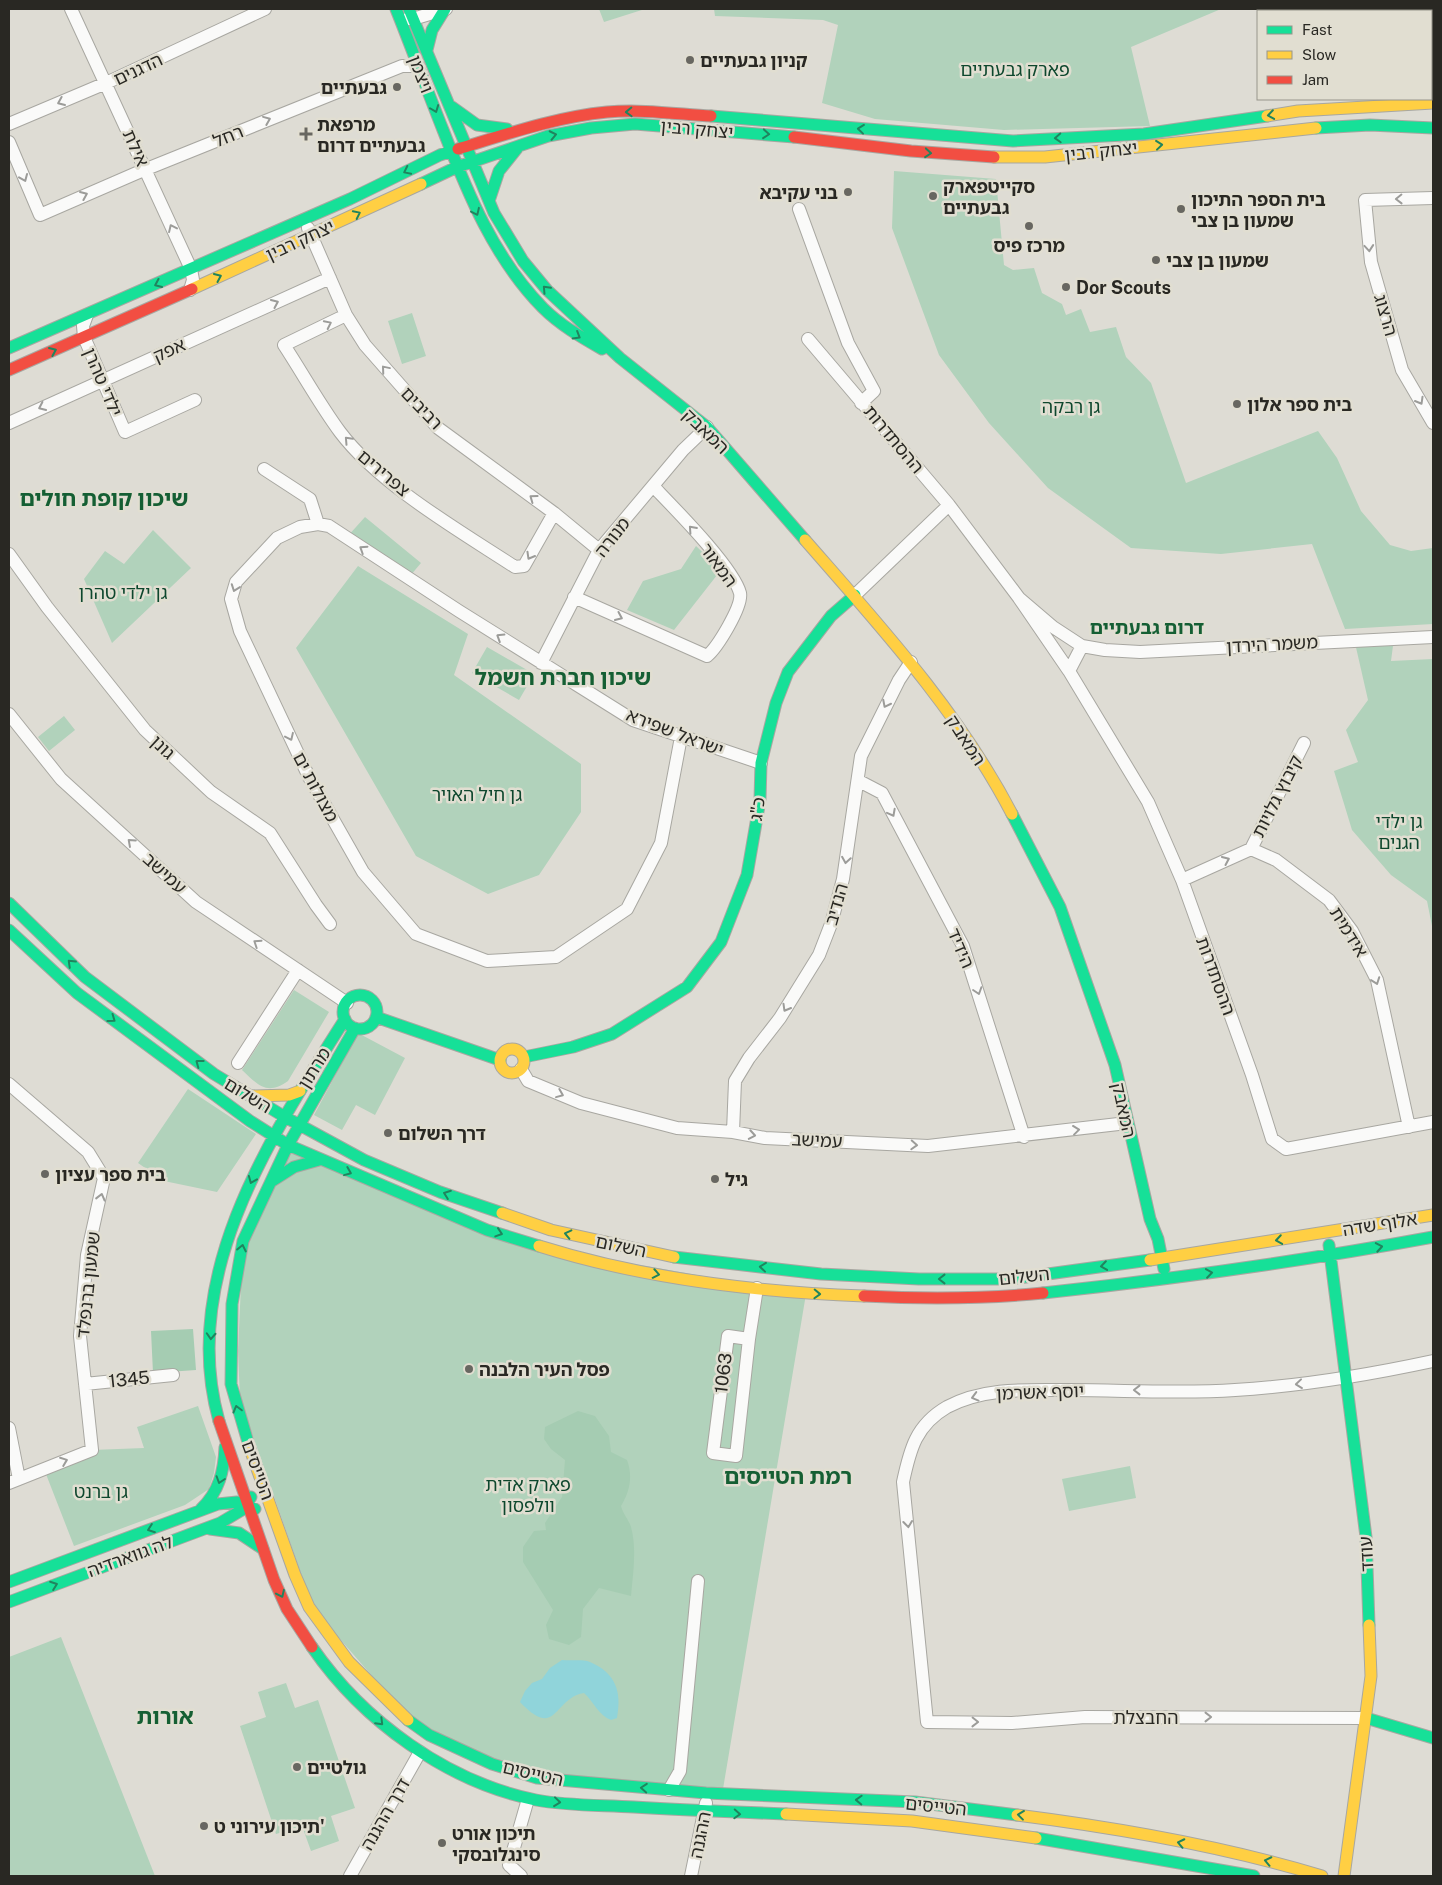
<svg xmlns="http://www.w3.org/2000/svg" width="1442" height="1885" font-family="'Public Sans','Noto Sans Hebrew',sans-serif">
  <rect width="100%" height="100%" fill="#dedcd4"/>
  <!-- green -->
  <path fill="#b1d2bb" d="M599 9H645L604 22Z
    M714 9H1221L1131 47 1150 126 1004 130 875 119 822 103 838 25 823 20 715 16Z
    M894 171 996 179 1004 265 1013 270 1034 268 1042 293 1062 304 1066 315 1081 309 1090 332 1116 327 1126 357 1151 383 1186 483 1318 431 1337 458 1361 511 1390 545 1411 551 1433 548V624L1345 629 1312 544 1221 554 1131 548 1048 488 989 423 939 355 892 228Z
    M412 313 426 356 402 364 388 321Z
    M365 517 421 563 410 576 347 537Z
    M153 530 191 568 112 643 84 579 105 551 124 564Z
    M696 546 721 570 674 630 627 610 643 581 681 569Z
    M358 566 468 634 454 675 581 764V812L539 875 488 894 416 856 296 648Z
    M1394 638 1391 661 1433 659V931L1427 901 1391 875 1352 830 1334 771 1358 762 1346 730 1368 700 1355 643Z
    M487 647 534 674 519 700 472 673Z
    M64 716 75 730 49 751 38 737Z
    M294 990 329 1012 288 1081C267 1096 258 1085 242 1070Z
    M358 1033 405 1058 375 1115 356 1105 342 1130 314 1115Z
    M188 1089 256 1134 217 1192 164 1181 138 1163Z
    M288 1145 548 1249 806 1294 723 1789 535 1774 479 1755 406 1715 313 1608 240 1399 238 1351 243 1241Z
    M198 1406 216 1457 214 1473 209 1489 185 1505 74 1546 44 1469 92 1450 144 1448 137 1427Z
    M1130 1466 1136 1498 1069 1511 1062 1479Z
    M61 1637 155 1876H9V1657Z
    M286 1683 295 1708 318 1700 355 1808 331 1816 339 1841 311 1851 302 1826 276 1834 240 1726 266 1717 258 1692Z"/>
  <!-- forest -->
  <path fill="#a5ccb2" d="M193 1329 196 1370 153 1373 151 1331Z
    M578 1411 595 1416 609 1436 611 1452 627 1460C633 1476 630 1491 621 1506 623 1514 629 1520 631 1527 637 1549 633 1573 631 1596L599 1588 583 1609 581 1637 569 1645 549 1639 546 1625 553 1610 523 1562V1547L534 1531 546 1530 545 1523 562 1497 565 1460 551 1449 544 1439 545 1427Z"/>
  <!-- water -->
  <path fill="#90d4da" d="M562 1660C571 1661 583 1659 590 1662 616 1673 622 1692 617 1718L611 1720C599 1716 594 1702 584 1693 553 1698 557 1741 520 1702L525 1691 532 1683 542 1679 550 1668Z"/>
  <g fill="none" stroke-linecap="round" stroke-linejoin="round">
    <!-- street casing -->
    <g stroke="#a8a7a1" stroke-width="14">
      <path id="street" d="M71 9 191 269 193 280 190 290
        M407 19H413L446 9
        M9 124 106 83 265 9
        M9 142 40 215 139 172 402 66H418
        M1433 198 1365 200 1371 262 1402 370 1433 423
        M799 209 848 343 874 391 861 403
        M308 228 346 315 365 345 438 428 554 513 599 550
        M87 315 83 326 84 337 125 432 195 400
        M346 315 284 345C303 374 320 405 340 432 380 485 460 531 515 567L524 566 554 513
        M808 339 949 505 1019 598 1053 627 1082 646 1105 650 1140 652 1433 637
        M9 423 330 278
        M264 469 310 499 318 524
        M9 554 47 607 145 730 211 792 270 833 316 905 330 924
        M855 595 949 505
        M574 597 707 656C717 648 743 606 740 593 733 567 674 508 653 486
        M1019 598 1069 671 1148 802 1182 880 1252 1075 1272 1139 1286 1149 1433 1122
        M541 663 599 550 683 450 707 427
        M1069 671 1082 646
        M9 714 61 779 196 902 347 1003
        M681 737 661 843 627 909 556 957 487 961 416 934 363 872 309 777 240 631 231 599 236 582 277 538 300 527 318 524 329 526 459 611 633 720 761 763
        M859 781 882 793 963 946 1024 1137
        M1251 849 1304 743
        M1182 880 1251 849 1276 860 1329 900 1352 931 1377 980 1409 1127
        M238 1063 298 970
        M521 1069 528 1081 581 1103 677 1128 733 1132 765 1138 928 1146 1127 1123
        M9 1084 88 1152 104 1178 87 1255 80 1336 92 1450 9 1483
        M733 1132 735 1081 749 1058 780 1018 819 955 831 924 843 879 861 756 899 680 911 662
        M749 1339 736 1456 713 1453 728 1336 749 1339 757 1288
        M85 1384 173 1375
        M9 1428 19 1479
        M1366 1718 1085 1717 1012 1723 927 1722 903 1482C910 1449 916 1425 947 1407 984 1387 1029 1390 1069 1390 1124 1390 1180 1394 1235 1390 1302 1386 1368 1375 1433 1361
        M669 1790 680 1771 698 1581
        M350 1876 420 1752
        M521 1876 509 1865 528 1799
        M691 1876 706 1803"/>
    </g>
    <!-- fast casing -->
    <g stroke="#a8a7a1" stroke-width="13">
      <path id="fast" d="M396 9C412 49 427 90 443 130 468 194 494 258 543 308 560 325 581 337 602 349
        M409 9 494 213 523 261 547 290 620 358 707 427 805 540
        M1429 11 1430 9
        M427 50 432 30 445 9
        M1431 83 1433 73
        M452 107 477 125 507 129
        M711 116 1013 141 1144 134 1267 116
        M1316 128 1370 125 1433 128
        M421 184 457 167 548 136 591 128 635 124 794 137
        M489 201 499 171 519 146
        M9 348 350 199 440 155 458 149
        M1012 814 1060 907 1115 1065 1150 1219 1158 1239 1164 1269
        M9 903 85 977 214 1074 285 1117 364 1160 440 1192 502 1213
        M9 930 77 993 250 1121 288 1145 487 1230 539 1246
        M343 1012a17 17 0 1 1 34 0a17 17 0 1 1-34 0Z
        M376 1017 500 1060
        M524 1057 573 1047 612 1034 687 987 721 942 747 875 760 800 761 763 776 703 788 672 831 616 855 595
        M272 1181 294 1167 319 1160
        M1329 1245 1366 1537 1369 1625
        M674 1257 821 1274 919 1279H1011L1150 1260
        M1043 1293C1174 1279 1303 1261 1433 1237
        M219 1421C178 1276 271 1136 345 1019
        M250 1449 231 1384 232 1304 243 1241 288 1145 355 1028
        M201 1509C219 1492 224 1471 225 1447
        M210 1529 239 1533 263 1549
        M9 1582 218 1504 237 1502 255 1509
        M9 1602 220 1523 242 1510 251 1497
        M312 1647C363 1721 447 1782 536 1800 568 1806 602 1805 634 1807 685 1810 735 1812 786 1814
        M1366 1718 1433 1738
        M408 1720 429 1735 492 1764 537 1778 706 1793 915 1802 1017 1815
        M1036 1838 1254 1876"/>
    </g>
    <!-- slow casing -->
    <g stroke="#a8a7a1" stroke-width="13">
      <path id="slow" d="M1267 116 1298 111 1433 103
        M994 157H1045L1316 128
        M192 289 421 184
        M805 540C880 626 959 712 1012 814
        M500 1061a12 12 0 1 1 24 0a12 12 0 1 1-24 0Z
        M251 1096 289 1095 300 1091
        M502 1213 551 1230 674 1257
        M539 1246C644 1279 755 1292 864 1296
        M1150 1260 1433 1215
        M250 1449 295 1575 309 1607 349 1662 408 1720
        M786 1814 912 1821 1036 1838
        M1017 1815C1119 1828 1223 1846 1322 1876
        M1344 1876 1371 1676 1369 1625"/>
    </g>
    <!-- jam casing -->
    <g stroke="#a8a7a1" stroke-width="13">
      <path id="jam" d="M794 137 911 151 994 157
        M458 149C507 134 556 117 607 112 642 109 677 114 711 116
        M9 370 192 289
        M864 1296C924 1299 983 1299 1043 1293
        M219 1421 274 1580 287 1609 312 1647"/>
    </g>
    <!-- street -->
    <use href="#street" stroke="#fafaf9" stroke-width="12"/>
    <!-- fast -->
    <use href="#fast" stroke="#16e098" stroke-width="11"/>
    <!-- slow -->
    <use href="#slow" stroke="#ffcf43" stroke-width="11"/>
    <!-- jam -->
    <use href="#jam" stroke="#f24e42" stroke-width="11"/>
  </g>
  <!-- one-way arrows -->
  <defs><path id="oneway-chevron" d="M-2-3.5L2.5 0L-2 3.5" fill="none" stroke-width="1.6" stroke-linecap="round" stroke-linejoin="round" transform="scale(1.25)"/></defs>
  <g stroke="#9c9c99">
    <use href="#oneway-chevron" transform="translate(61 102) rotate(157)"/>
    <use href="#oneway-chevron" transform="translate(267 120) rotate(-22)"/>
    <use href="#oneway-chevron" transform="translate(24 178) rotate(67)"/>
    <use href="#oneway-chevron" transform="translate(84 195) rotate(-23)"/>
    <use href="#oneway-chevron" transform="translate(1399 199) rotate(179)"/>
    <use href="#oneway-chevron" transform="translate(172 228) rotate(-115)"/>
    <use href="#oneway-chevron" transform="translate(1369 248) rotate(85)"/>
    <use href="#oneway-chevron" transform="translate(275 303) rotate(-24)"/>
    <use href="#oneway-chevron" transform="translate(328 324) rotate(-26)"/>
    <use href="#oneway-chevron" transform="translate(385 369) rotate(-130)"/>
    <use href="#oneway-chevron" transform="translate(1420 401) rotate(60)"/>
    <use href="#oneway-chevron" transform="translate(42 407) rotate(155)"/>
    <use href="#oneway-chevron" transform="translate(348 440) rotate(-133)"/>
    <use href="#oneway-chevron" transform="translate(533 498) rotate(-144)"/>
    <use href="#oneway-chevron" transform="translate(692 529) rotate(-132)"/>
    <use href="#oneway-chevron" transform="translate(363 549) rotate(-147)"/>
    <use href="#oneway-chevron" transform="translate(530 556) rotate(120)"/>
    <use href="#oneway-chevron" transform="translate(235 588) rotate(110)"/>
    <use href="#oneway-chevron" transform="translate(619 617) rotate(24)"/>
    <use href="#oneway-chevron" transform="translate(500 637) rotate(-148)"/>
    <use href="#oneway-chevron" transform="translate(886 704) rotate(117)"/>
    <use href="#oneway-chevron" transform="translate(290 737) rotate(65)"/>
    <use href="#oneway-chevron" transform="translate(892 813) rotate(62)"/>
    <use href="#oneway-chevron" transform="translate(131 842) rotate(-138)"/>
    <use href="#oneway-chevron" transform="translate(846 860) rotate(99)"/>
    <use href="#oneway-chevron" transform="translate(1226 860) rotate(-24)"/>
    <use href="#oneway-chevron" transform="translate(257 943) rotate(-146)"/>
    <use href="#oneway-chevron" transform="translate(1376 981) rotate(70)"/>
    <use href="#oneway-chevron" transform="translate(978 991) rotate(72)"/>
    <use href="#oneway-chevron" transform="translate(786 1008) rotate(120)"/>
    <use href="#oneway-chevron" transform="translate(560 1094) rotate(22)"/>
    <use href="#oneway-chevron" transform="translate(1076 1130) rotate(-7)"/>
    <use href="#oneway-chevron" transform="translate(752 1135) rotate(10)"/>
    <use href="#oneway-chevron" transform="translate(914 1145) rotate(3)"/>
    <use href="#oneway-chevron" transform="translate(101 1197) rotate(-76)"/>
    <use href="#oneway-chevron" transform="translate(1299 1384) rotate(174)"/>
    <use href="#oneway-chevron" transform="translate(1137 1390) rotate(-180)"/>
    <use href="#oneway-chevron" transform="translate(975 1397) rotate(165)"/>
    <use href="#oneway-chevron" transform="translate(64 1461) rotate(-21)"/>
    <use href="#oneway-chevron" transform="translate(908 1524) rotate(83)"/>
    <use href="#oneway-chevron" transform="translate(1208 1717)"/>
    <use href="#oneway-chevron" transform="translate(975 1722) rotate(1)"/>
  </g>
  <g stroke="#20845e">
    <use href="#oneway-chevron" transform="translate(435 109) rotate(69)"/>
    <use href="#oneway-chevron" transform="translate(629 112) rotate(178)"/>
    <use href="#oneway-chevron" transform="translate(1271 115) rotate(172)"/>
    <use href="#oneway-chevron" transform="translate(861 129) rotate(-174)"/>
    <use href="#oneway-chevron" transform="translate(766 134) rotate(5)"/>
    <use href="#oneway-chevron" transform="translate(553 135) rotate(-12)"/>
    <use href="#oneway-chevron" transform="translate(1058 138) rotate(177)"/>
    <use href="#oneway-chevron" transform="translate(1159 145) rotate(-6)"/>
    <use href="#oneway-chevron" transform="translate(928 153) rotate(5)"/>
    <use href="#oneway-chevron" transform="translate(407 171) rotate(154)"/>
    <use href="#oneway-chevron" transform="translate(476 212) rotate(65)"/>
    <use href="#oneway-chevron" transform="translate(357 214) rotate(-26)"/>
    <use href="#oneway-chevron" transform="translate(218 277) rotate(-24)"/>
    <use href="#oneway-chevron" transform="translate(158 284) rotate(156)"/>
    <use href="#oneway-chevron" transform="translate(546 289) rotate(-133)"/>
    <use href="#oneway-chevron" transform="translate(577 336) rotate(31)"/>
    <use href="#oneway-chevron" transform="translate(53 351) rotate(-23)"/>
    <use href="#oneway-chevron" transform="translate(71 963) rotate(-136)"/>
    <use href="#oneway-chevron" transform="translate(112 1019) rotate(36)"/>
    <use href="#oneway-chevron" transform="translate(199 1063) rotate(-143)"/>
    <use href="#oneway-chevron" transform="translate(348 1172) rotate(22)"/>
    <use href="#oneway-chevron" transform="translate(252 1180) rotate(112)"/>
    <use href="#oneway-chevron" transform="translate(447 1194) rotate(-160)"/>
    <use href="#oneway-chevron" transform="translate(499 1233) rotate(18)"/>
    <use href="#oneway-chevron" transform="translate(568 1234) rotate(-167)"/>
    <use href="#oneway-chevron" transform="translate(1279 1240) rotate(171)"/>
    <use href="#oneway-chevron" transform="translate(1379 1247) rotate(-10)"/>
    <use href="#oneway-chevron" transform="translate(242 1248) rotate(-78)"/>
    <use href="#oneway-chevron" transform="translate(1104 1266) rotate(172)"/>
    <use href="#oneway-chevron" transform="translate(763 1267) rotate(-174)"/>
    <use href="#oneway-chevron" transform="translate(1209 1273) rotate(-8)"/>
    <use href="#oneway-chevron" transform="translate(656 1274) rotate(11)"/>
    <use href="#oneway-chevron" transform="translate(942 1279) rotate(180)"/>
    <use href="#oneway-chevron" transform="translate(817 1294) rotate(2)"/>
    <use href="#oneway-chevron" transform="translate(211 1336) rotate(93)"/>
    <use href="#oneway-chevron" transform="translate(237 1409) rotate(-105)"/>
    <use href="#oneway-chevron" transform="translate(220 1480) rotate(108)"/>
    <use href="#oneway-chevron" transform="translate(151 1529) rotate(160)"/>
    <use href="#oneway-chevron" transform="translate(54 1585) rotate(-20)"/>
    <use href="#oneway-chevron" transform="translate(281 1594) rotate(65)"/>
    <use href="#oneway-chevron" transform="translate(380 1722) rotate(45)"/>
    <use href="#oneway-chevron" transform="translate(644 1788) rotate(-176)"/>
    <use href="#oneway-chevron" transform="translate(859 1800) rotate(-178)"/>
    <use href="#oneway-chevron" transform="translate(557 1802) rotate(6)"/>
    <use href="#oneway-chevron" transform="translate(737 1814) rotate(3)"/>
    <use href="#oneway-chevron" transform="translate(1021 1815) rotate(-173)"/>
    <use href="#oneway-chevron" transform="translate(1181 1843) rotate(-168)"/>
    <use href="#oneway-chevron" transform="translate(1268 1861) rotate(-168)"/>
  </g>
  <!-- markers -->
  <g fill="#686761" stroke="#e1ded1" stroke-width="2">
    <circle cx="690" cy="60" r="5"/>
    <circle cx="397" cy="87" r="5"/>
    <path d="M303.5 126.5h5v5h5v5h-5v5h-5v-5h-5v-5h5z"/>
    <circle cx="848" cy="192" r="5"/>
    <circle cx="933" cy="196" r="5"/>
    <circle cx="1181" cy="209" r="5"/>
    <circle cx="1029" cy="226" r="5"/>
    <circle cx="1156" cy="260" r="5"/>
    <circle cx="1066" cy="287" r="5"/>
    <circle cx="1237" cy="404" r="5"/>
    <circle cx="388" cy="1133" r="5"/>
    <circle cx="45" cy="1174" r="5"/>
    <circle cx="715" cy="1179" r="5"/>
    <circle cx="469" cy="1369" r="5"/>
    <circle cx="297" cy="1767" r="5"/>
    <circle cx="204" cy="1826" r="5"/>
    <circle cx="442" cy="1843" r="5"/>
  </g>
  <g text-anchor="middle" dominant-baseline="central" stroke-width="5" stroke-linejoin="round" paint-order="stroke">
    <!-- poi labels -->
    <g font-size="18" font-weight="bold" fill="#292823" stroke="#e1ded1" text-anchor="start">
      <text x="700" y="60">קניון גבעתיים</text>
      <text x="387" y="87" text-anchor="end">גבעתיים</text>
      <text x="317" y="124">מרפאת<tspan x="317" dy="21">גבעתיים דרום</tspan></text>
      <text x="943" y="186">סקייטפארק<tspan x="943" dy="21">גבעתיים</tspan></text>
      <text x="838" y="192" text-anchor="end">בני עקיבא</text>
      <text x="1191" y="199">בית הספר התיכון<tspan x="1191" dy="21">שמעון בן צבי</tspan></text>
      <text x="1029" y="245" text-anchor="middle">מרכז פיס</text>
      <text x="1166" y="260">שמעון בן צבי</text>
      <text x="1076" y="287">Dor Scouts</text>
      <text x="1247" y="404">בית ספר אלון</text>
      <text x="398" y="1133">דרך השלום</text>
      <text x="55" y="1174">בית ספר עציון</text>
      <text x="725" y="1179">גיל</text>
      <text x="479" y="1369">פסל העיר הלבנה</text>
      <text x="307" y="1767">גולטיים</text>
      <text x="214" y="1826">תיכון עירוני ט'</text>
      <text x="452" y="1833">תיכון אורט<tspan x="452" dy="21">סינגלובסקי</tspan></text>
    </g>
    <!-- street labels -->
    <g font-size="18" fill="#292823" stroke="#e1ded1">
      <text transform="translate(138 69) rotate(-25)">הדגנים</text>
      <text transform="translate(421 74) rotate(69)">ויצמן</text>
      <text transform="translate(697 129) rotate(5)">יצחק רבין</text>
      <text transform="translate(228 136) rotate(-22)">רחל</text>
      <text transform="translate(136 148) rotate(66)">אילת</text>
      <text transform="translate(1101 151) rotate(-6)">יצחק רבין</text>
      <text transform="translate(300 240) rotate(-25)">יצחק רבין</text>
      <text transform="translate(1386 315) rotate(74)">הרצוג</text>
      <text transform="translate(169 350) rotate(-24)">אפק</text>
      <text transform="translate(103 382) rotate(67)">ילדי טהרן</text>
      <text transform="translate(422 408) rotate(46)">רביבים</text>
      <text transform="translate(706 431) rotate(44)">המאבק</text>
      <text transform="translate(894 439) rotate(50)">ההסתדרות</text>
      <text transform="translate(384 473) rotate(40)">צפרירים</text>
      <text transform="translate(612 537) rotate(-52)">מנורה</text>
      <text transform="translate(719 565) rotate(54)">המאור</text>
      <text transform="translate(1272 644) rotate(-3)">משמר הירדן</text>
      <text transform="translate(675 732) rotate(21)">ישראל שפירא</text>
      <text transform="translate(966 740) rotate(57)">המאבק</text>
      <text transform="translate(163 747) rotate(43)">גונן</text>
      <text transform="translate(316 787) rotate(62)">מצולות ים</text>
      <text transform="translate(1277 796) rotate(-63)">קיבוץ גלויות</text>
      <text transform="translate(757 809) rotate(-82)">כ"ג</text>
      <text transform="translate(165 873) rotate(42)">עמישב</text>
      <text transform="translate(836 904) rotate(-74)">הנדיב</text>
      <text transform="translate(1349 932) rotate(58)">אידמית</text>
      <text transform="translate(961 948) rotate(67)">הידיד</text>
      <text transform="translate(1216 976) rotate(70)">ההסתדרות</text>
      <text transform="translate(314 1068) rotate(-58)">מרתון</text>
      <text transform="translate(248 1095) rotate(31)">השלום</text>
      <text transform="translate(1124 1110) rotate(78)">המאבק</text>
      <text transform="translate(817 1140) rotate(3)">עמישב</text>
      <text transform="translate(1380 1224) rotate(-9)">אלוף שדה</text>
      <text transform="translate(621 1246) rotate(12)">השלום</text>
      <text transform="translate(1024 1276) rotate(-6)">השלום</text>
      <text transform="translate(88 1285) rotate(-84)">שמעון ברנפלד</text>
      <text transform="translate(723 1373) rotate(-83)">1063</text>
      <text transform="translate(129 1379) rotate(-6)">1345</text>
      <text transform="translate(1040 1392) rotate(-2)">יוסף אשרמן</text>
      <text transform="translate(258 1470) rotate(70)">הטייסים</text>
      <text transform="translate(1366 1554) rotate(-93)">עודד</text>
      <text transform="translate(130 1556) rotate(-20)">לה גווארדיה</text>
      <text x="1146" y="1717">החבצלת</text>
      <text transform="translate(533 1773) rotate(13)">הטייסים</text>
      <text transform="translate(936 1806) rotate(6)">הטייסים</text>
      <text transform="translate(385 1814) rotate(-60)">דרך ההגנה</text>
      <text transform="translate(700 1835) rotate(-79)">ההגנה</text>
    </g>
    <!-- park labels -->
    <g font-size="18" fill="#0d472d" stroke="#e1ded1">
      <text x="1015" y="69">פארק גבעתיים</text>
      <text x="1071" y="406">גן רבקה</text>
      <text x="123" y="592">גן ילדי טהרן</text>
      <text x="477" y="794">גן חיל האויר</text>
      <text x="1399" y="821">גן ילדי<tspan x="1399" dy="21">הגנים</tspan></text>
      <text x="528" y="1484">פארק אדית<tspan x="528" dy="21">וולפסון</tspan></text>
      <text x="101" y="1491">גן ברנט</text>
    </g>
    <!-- neighbourhood labels -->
    <g font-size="19" font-weight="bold" fill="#155f33" stroke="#e1ded1">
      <text x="1147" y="627">דרום גבעתיים</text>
    </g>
    <!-- district labels -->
    <g font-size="22" font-weight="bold" fill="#155f33" stroke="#e1ded1">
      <text x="104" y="498">שיכון קופת חולים</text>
      <text x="563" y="677">שיכון חברת חשמל</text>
      <text x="788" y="1476">רמת הטייסים</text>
      <text x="165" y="1716">אורות</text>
    </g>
  </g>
  <!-- border -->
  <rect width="1442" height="1885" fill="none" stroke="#292823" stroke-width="20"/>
  <!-- legend -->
  <rect x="1257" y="10" width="175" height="90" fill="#e1ded1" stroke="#97958b"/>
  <rect x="1267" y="26" width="25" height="8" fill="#16e098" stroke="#97958b"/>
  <text x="1302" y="35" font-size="15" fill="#292823">Fast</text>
  <rect x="1267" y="51" width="25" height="8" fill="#ffcf43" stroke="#97958b"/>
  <text x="1302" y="60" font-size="15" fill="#292823">Slow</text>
  <rect x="1267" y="76" width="25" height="8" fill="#f24e42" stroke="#97958b"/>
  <text x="1302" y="85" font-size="15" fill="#292823">Jam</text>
</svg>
